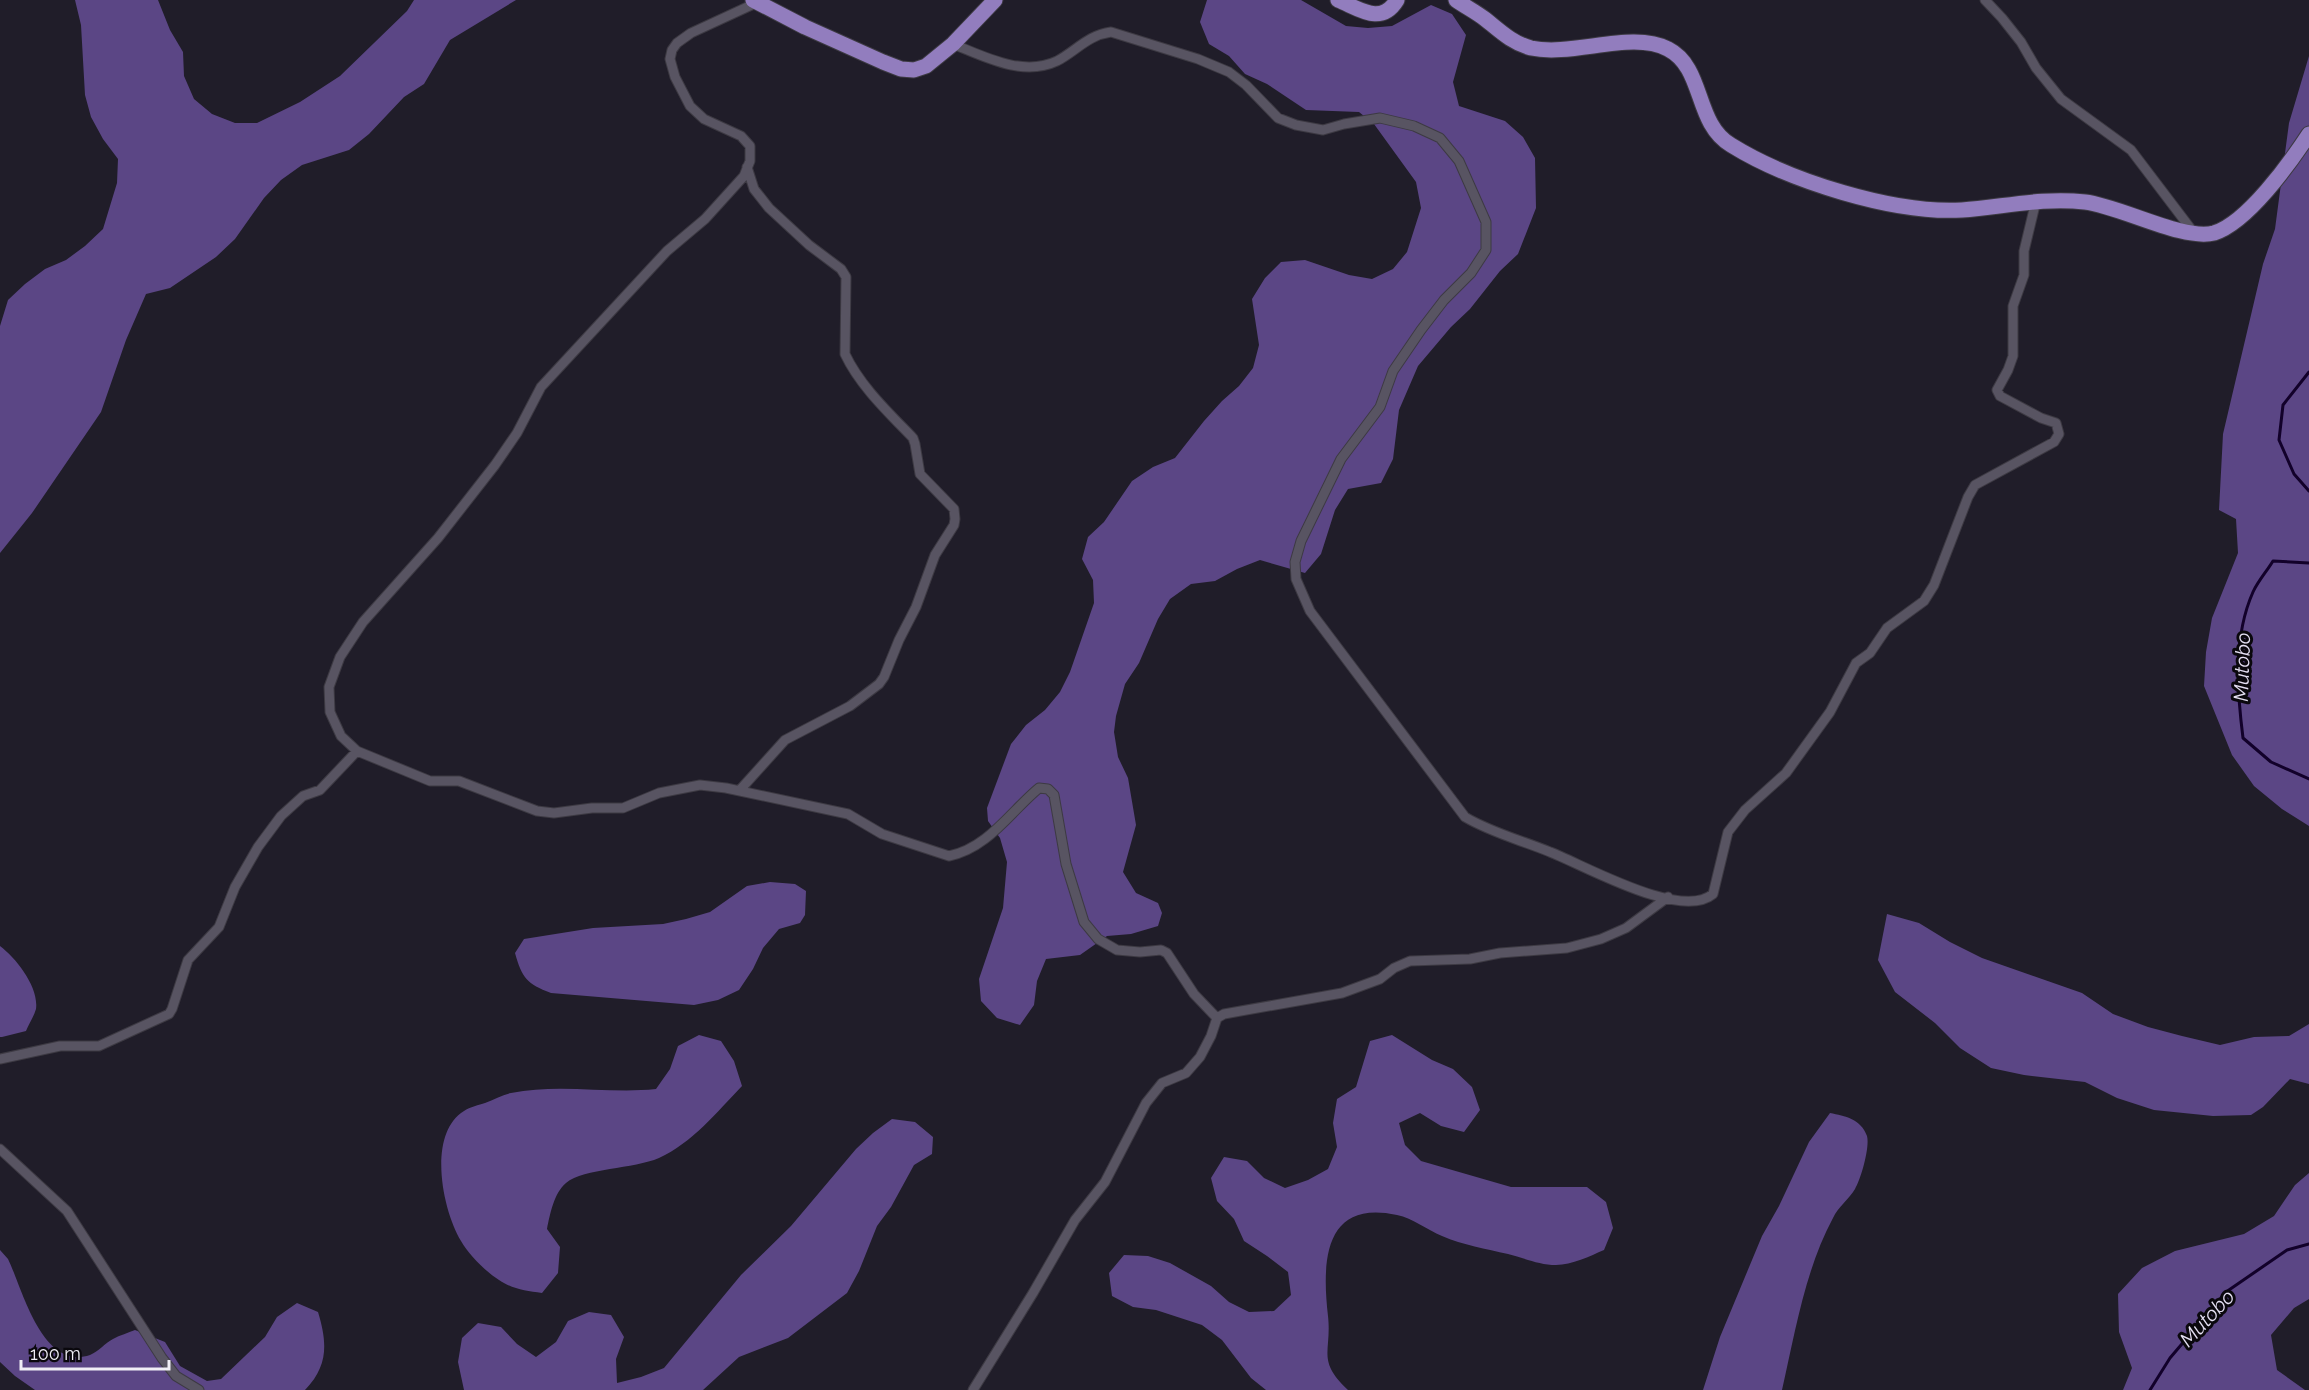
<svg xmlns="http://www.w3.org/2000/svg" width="2309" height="1390" font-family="Raleway,sans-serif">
  <rect width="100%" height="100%" fill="#201d29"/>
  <!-- forest -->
  <path fill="#5b4685" d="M75 0H158L170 30 183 52 184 76 194 99 212 114 235 123H257L300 102 340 76 407 11 414 0H516L450 40 424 84 404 97 369 134 349 150 302 165 281 180 264 198 235 239 216 257 170 288 146 294 126 340 101 412 32 513 0 553V326L8 300 25 284 45 269 66 260 85 246 103 229 117 183 118 159 103 139 91 117 85 95 81 25Z
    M1207 0H1301L1346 26 1368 28 1392 26 1431 5 1452 14 1466 35 1453 82 1459 106 1505 121 1523 137 1535 158 1536 208 1518 254 1500 271 1470 309 1451 327 1418 366 1399 410 1393 459 1381 483 1348 489 1335 510 1321 554 1305 573 1260 560 1237 569 1215 581 1191 584 1170 599 1158 619 1139 663 1125 684 1116 716 1114 732 1118 757 1128 778 1136 825 1123 872 1136 893 1158 903 1162 913 1158 926 1131 934 1107 936 1080 955 1046 959 1037 981 1034 1005 1020 1025 997 1018 981 1001 979 979 1003 908 1007 862 1000 838 988 821 987 808 1011 744 1026 725 1045 710 1060 692 1070 672 1094 603 1093 580 1082 559 1088 537 1104 522 1132 481 1153 467 1175 458 1204 421 1222 401 1239 386 1253 368 1259 345 1252 299 1265 278 1281 262 1305 260 1349 275 1372 279 1393 269 1407 252 1421 208 1416 182 1374 124 1359 112 1306 110 1267 84 1245 74 1229 56 1209 44 1200 22Z
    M2309 56V826L2282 809 2254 786 2232 755 2204 686 2206 652 2212 618 2238 553 2236 519 2219 510 2223 434 2263 264 2275 229 2289 123Z
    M770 882 795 884 806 891 805 915 800 923 779 929 763 948 753 969 739 990 718 1000 694 1005 551 993C527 984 522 978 515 953L524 939 593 928 663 924 686 919 710 912 747 886Z
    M1887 914 1919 923 1950 942 1982 958 2082 993 2113 1014 2148 1027 2182 1036 2220 1045 2254 1037 2289 1036 2309 1024V1084L2290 1079 2263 1107 2251 1115 2213 1116 2154 1110 2117 1098 2085 1082 2024 1075 1991 1068 1960 1048 1935 1023 1895 992 1878 960Z
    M0 946C16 958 39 987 36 1009 34 1016 29 1024 26 1031L2 1037H0Z
    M699 1035 721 1041 734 1061 742 1086C717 1112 692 1143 659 1158 634 1169 584 1168 566 1183 554 1193 550 1214 547 1229L560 1247 558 1273 542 1293C526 1291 512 1289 499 1280 485 1271 469 1255 461 1241 442 1209 427 1134 464 1111 470 1107 479 1105 485 1103 494 1100 502 1095 511 1093 559 1083 608 1094 656 1089L670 1069 678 1046Z
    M1392 1035 1432 1060 1453 1069 1472 1087 1480 1110 1464 1132 1441 1126 1420 1113 1399 1123 1405 1145 1421 1161 1511 1187H1587L1606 1202 1613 1228 1604 1250C1590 1256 1572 1265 1556 1265 1539 1265 1524 1258 1508 1254 1486 1249 1463 1245 1442 1236 1427 1230 1413 1218 1397 1215 1323 1199 1322 1263 1328 1316 1332 1352 1316 1360 1348 1390H1266L1251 1378 1222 1340 1202 1325 1156 1310 1133 1307 1112 1296 1109 1273 1124 1255 1148 1256 1170 1263 1211 1286 1229 1302 1249 1312 1274 1311 1291 1295 1288 1272 1267 1256 1244 1241 1234 1219 1217 1201 1211 1178 1224 1157 1247 1161 1264 1178 1285 1188 1308 1180 1328 1169 1337 1147 1333 1123 1337 1099 1356 1087 1370 1041Z
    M1830 1113C1845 1116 1861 1119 1867 1136 1870 1147 1861 1179 1855 1189 1849 1199 1838 1207 1833 1218 1805 1270 1795 1333 1782 1390H1703L1720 1337 1762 1236 1779 1206 1809 1142Z
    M892 1119 915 1122 933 1137 932 1154 914 1165 891 1207 877 1226 859 1271 847 1293 788 1338 739 1357 703 1390H464L458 1362 462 1338 478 1323 501 1327 517 1344 536 1357 556 1342 568 1321 589 1312 611 1315 624 1337 616 1359 617 1383 641 1377 664 1368 741 1275 791 1226 856 1149 873 1133Z
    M2309 1173V1299L2294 1308 2271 1335 2277 1370 2305 1390H2123L2132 1368 2119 1332 2118 1294 2142 1268 2175 1251 2244 1234 2274 1216 2295 1185Z
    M0 1250 8 1259C23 1290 42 1371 90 1355 98 1352 105 1343 113 1339 120 1335 128 1333 135 1330L165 1342 180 1366 207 1381 221 1379 265 1337 277 1317 297 1303 318 1312C327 1342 329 1365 305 1390H35L15 1376 0 1362Z"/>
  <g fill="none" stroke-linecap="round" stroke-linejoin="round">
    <!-- stream -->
    <path stroke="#12012a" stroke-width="3" d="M2309 372 2283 405 2279 440 2294 474 2309 491
      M2309 563 2273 561C2267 571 2258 581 2253 592 2233 637 2237 691 2243 738L2271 762 2309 779
      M2150 1390 2170 1358 2226 1292 2287 1250 2309 1244"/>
    <!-- street casing -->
    <g stroke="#3d3a43" stroke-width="11">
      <path id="street" d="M1985 0 2002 18 2021 42 2036 68 2061 99 2131 150 2194 233
        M756 3 691 33 677 43 672 50 670 59 675 77 690 106 704 119 741 136 750 146V161L744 176 705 219 667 251 541 387 517 433 495 465 438 538 363 622 340 657 329 687 330 712 341 736 357 751 430 781H459L537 811 554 813 592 808H623L659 793 700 785 726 788 848 814 882 834 949 856C988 848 1010 812 1039 788L1048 789 1054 795 1066 864 1084 922 1098 939 1117 950 1140 952 1161 950 1167 953 1194 994 1217 1018
        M953 44C985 57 1023 77 1057 61 1076 51 1088 35 1111 32L1198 59 1229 72 1246 85 1278 118 1296 125 1323 130 1344 124 1380 118 1414 126 1440 138 1459 161 1486 222V250L1471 273 1444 300 1421 330 1393 371 1380 407 1341 459 1301 541 1295 562 1296 579 1310 611 1465 817C1492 833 1521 840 1550 852 1584 865 1681 921 1713 894L1728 832 1745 810 1786 773 1830 712 1856 663 1870 653 1887 628 1924 601 1934 585 1968 497 1975 485 2054 442 2059 434 2056 423 2041 418 2000 396 1997 390 2008 370 2013 356V306L2024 275V251L2036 201
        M739 791 785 740 850 706 879 684 884 677 899 640 916 607 935 555 954 525 955 519 954 509 920 474 915 444 913 438C889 413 860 386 845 354L846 277 841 269 809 245 769 208 754 189 747 167
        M0 1059 60 1046H99L169 1014 172 1009 188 960 219 927 235 887 258 847 281 816 303 796 320 790 357 751
        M0 1149 67 1211 162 1358 176 1376 199 1390
        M973 1390 1033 1293 1075 1220 1105 1182 1146 1103 1162 1083 1186 1073 1200 1057 1211 1036 1217 1018 1224 1014 1342 993 1380 979 1394 968 1410 961 1470 959 1500 953 1567 948 1601 939 1626 928 1668 897"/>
    </g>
    <!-- primary casing -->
    <g stroke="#3d3a43" stroke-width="17">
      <path id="primary" d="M753 0 805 27 883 62 901 69 914 70 926 66 953 44 995 0
        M1338 0C1360 9 1381 26 1397 0
        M1456 0C1466 7 1476 12 1485 19 1500 31 1512 43 1531 48 1573 57 1632 30 1668 49 1705 68 1694 123 1731 145 1789 181 1894 214 1962 210 2003 207 2043 197 2085 202 2120 206 2183 241 2214 233 2247 223 2290 163 2309 134"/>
    </g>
    <!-- street -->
    <use href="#street" stroke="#585462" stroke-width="9"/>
    <!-- primary -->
    <use href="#primary" stroke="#927dbe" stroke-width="15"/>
  </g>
  <g text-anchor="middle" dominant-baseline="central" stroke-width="6" stroke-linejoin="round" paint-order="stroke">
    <!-- water labels -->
    <g font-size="20" font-style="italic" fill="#e5e0f3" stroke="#0a080d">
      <text transform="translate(2242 667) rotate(-88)">Mutobo</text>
      <text transform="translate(2207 1318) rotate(-47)">Mutobo</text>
    </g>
  </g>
  <!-- scale -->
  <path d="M21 1360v9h148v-9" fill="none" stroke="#f0eef6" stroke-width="3"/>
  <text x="30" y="1360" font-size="18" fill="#f0eef6" stroke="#0a080d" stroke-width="4.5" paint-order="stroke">100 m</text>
</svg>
